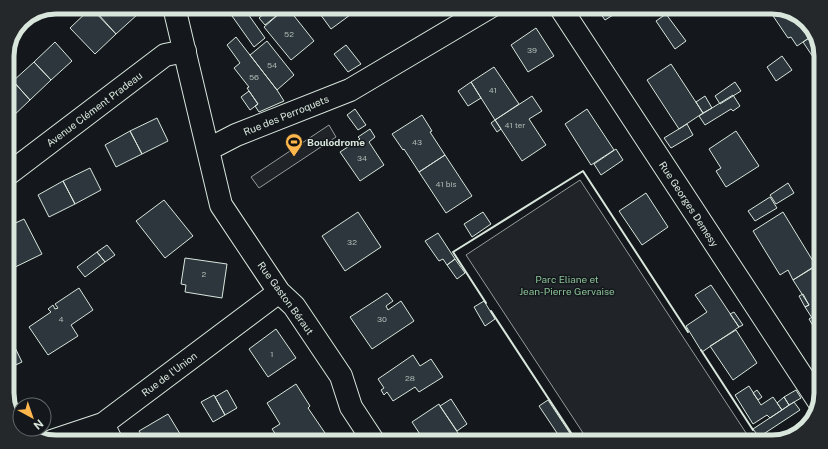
<svg xmlns="http://www.w3.org/2000/svg" width="828" height="449" font-family="'Public Sans',sans-serif">
  <rect width="100%" height="100%" fill="#14181c"/>
  <!-- green -->
  <path fill="#202428" stroke="#939e99" d="M329 125 336 137 259 188 251 177Z
    M580 180 752 442H589L466 255Z"/>
  <!-- building -->
  <path fill="#2c363c" stroke="#d8e6dc" d="M93 7H107L99 16 91 9Z
    M107 7H131L138 14 116 34 99 15Z
    M243 7 265 38 254 47 232 16Z
    M272 7H285L286 8 265 25 259 18Z
    M287 7 314 41 291 60 264 27Z
    M315 7H361L331 29Z
    M596 7H626L605 20Z
    M767 7H772L796 13 814 31 815 34 797 46 791 37 788 38Z
    M91 8 116 34 95 54 70 28Z
    M666 14 686 41 675 49 656 21Z
    M536 28 554 56 528 72 511 45Z
    M815 34 821 53V69L803 42Z
    M236 37 277 90 284 101 259 112 255 106 258 104 247 88 249 87 234 68 240 63 227 45Z
    M267 41 294 75 277 90 250 55Z
    M55 42 72 61 51 80 34 62Z
    M346 45 361 64 348 72 334 54Z
    M782 56 792 70 776 81 767 67Z
    M34 62 51 80 30 100 13 81Z
    M671 64 703 113 679 129 647 80Z
    M494 67 519 104 495 120 471 82Z
    M13 81 30 100 10 119 7 117V87Z
    M471 82 481 98 468 106 458 91Z
    M735 82 741 91 720 104 715 96Z
    M249 91 258 104 250 110 241 97Z
    M733 95 740 106 733 111 731 109 705 125 699 116Z
    M532 96 542 111 529 119 546 145 522 161 495 120Z
    M705 96 712 108 703 113 696 102Z
    M355 109 366 125 358 130 347 115Z
    M587 109 614 150 591 165 565 124Z
    M422 115 432 131 430 132 445 155 419 172 404 149 403 150 392 134Z
    M157 118 168 141 142 154 130 131Z
    M495 120 501 129 497 132 491 123Z
    M687 124 693 135 671 148 664 138Z
    M370 129 375 137 369 142 384 165 360 181 340 152 360 139 358 137Z
    M130 131 142 154 116 167 105 145Z
    M736 131 759 166 726 187 716 171 721 168 709 149Z
    M616 149 623 160 601 175 594 164Z
    M445 155 472 196 446 213 419 172Z
    M90 168 101 190 75 204 63 181Z
    M63 181 75 204 49 217 38 195Z
    M788 183 794 193 776 204 770 195Z
    M646 193 668 227 642 245 619 211Z
    M770 197 777 208 755 221 748 211Z
    M164 200 193 236 165 258 136 221Z
    M358 212 381 247 345 271 322 236Z
    M483 212 491 224 472 237 464 224Z
    M783 212 816 266 793 280 788 270 780 275 753 231Z
    M24 219 42 254 7 271V227Z
    M438 233 455 259 447 265 443 259 439 261 425 241Z
    M107 245 115 255 105 262 97 252Z
    M97 252 105 262 85 277 77 267Z
    M185 258 227 264 222 298 185 292 186 285 181 284Z
    M455 259 465 273 457 279 447 265Z
    M821 262V312L812 318 805 307 809 305 793 280Z
    M711 285 739 327 702 352 686 326 707 312 695 295Z
    M79 288 93 310 71 325 78 336 48 355 29 327 51 312 48 309 53 305 55 309 58 308 55 304Z
    M387 293 393 301 386 306 388 310 401 301 414 321 372 349 350 317Z
    M803 294 809 305 805 307 799 296Z
    M484 301 495 319 485 326 474 307Z
    M734 312 743 325 739 327 730 314Z
    M821 312V328L816 331 809 319Z
    M276 329 296 358 268 377 249 349Z
    M736 330 757 363 733 380 710 346Z
    M7 331 22 362 7 369Z
    M413 355 420 366 431 359 443 377 419 392 415 387 393 401 387 392 384 395 381 390 384 388 378 379Z
    M296 384 310 406 308 408 325 433 312 442H281L272 429 280 424 267 403Z
    M749 386 761 405 773 397 782 410 770 418 767 415 753 424 735 395Z
    M227 390 237 408 225 415 215 397Z
    M757 390 762 397 758 400 753 393Z
    M796 390 801 398 789 405 784 397Z
    M214 395 225 415 213 422 201 402Z
    M784 397 789 405 782 410 777 403Z
    M451 399 467 424 457 431 440 406Z
    M548 400 573 438 567 442H563L539 406Z
    M794 402 800 410 759 437 753 429Z
    M439 404 440 406 464 442H425L412 422Z
    M168 414 185 442H145L139 431Z
    M573 438 576 442H567Z"/>
  <g fill="none" stroke-linecap="round" stroke-linejoin="round">
    <!-- street casing -->
    <g stroke="#d8e6dc" stroke-width="24">
      <path id="street" d="M174 7 221 205 279 292 294 306 341 376 351 407 374 442
        M560 7 819 402
        M209 149 236 135 350 90 490 7
        M7 175 165 55 185 51
        M103 424 112 442
        M52 441 103 424 279 292"/>
    </g>
    <!-- street -->
    <use href="#street" stroke="#14181c" stroke-width="22"/>
    <!-- wall -->
    <path stroke="#d8e6dc" stroke-width="2" d="M486 303 453 252 583 171 688 332
      M491 311 577 442
      M701 350 753 430
      M757 435 761 442"/>
  </g>
  <!-- icons -->
  <defs>
    <g id="stadium-pin" transform="scale(0.9)"><path d="M0 17L-7.5 6A9.5 9.5 0 1 1 7.5 6Z" fill="#ffb74d" stroke="#14181c"/><path d="M0-5a6.5 5 0 1 0 0 10a6.5 5 0 1 0 0-10ZM-3.5-1.8h7v3.6h-7Z" fill="#111"/></g>
  </defs>
  <g fill-rule="evenodd">
    <use href="#stadium-pin" x="294" y="142"/>
  </g>
  <g text-anchor="middle" dominant-baseline="central" stroke-width="3" stroke-linejoin="round" paint-order="stroke">
    <!-- number labels -->
    <g font-size="8" fill="#adbab4">
      <text x="289" y="34">52</text>
      <text x="532" y="50">39</text>
      <text x="272" y="65">54</text>
      <text x="254" y="77">56</text>
      <text x="493" y="90">41</text>
      <text x="515" y="125">41 ter</text>
      <text x="417" y="142">43</text>
      <text x="362" y="158">34</text>
      <text x="446" y="184">41 bis</text>
      <text x="352" y="242">32</text>
      <text x="204" y="274">2</text>
      <text x="61" y="319">4</text>
      <text x="382" y="319">30</text>
      <text x="272" y="354">1</text>
      <text x="410" y="378">28</text>
    </g>
    <!-- street labels -->
    <g font-size="10" fill="#d8e6dc" stroke="#14181c">
      <text transform="translate(94 109) rotate(-37)">Avenue Clément Pradeau</text>
      <text transform="translate(286 115) rotate(-22)">Rue des Perroquets</text>
      <text transform="translate(689 204) rotate(57)">Rue Georges Demesy</text>
      <text transform="translate(286 298) rotate(54)">Rue Gaston Béraut</text>
      <text transform="translate(169 374) rotate(-37)">Rue de l'Union</text>
    </g>
    <!-- poi labels -->
    <g font-size="10" font-weight="bold" fill="#d8e6dc" stroke="#14181c" text-anchor="start">
      <text x="307" y="142">Boulodrome</text>
    </g>
    <!-- park labels -->
    <g font-size="10" fill="#8ac095" stroke="#14181c">
      <text x="567" y="279">Parc Eliane et<tspan x="567" dy="12">Jean-Pierre Gervaise</tspan></text>
    </g>
  </g>
  <!-- crop -->
  <path d="M0 0H828V449H0ZM56 14H772A42 42 0 0 1 814 56V393A42 42 0 0 1 772 435H56A42 42 0 0 1 14 393V56A42 42 0 0 1 56 14Z" fill="#24282b" fill-rule="evenodd"/>
  <path fill="none" stroke="#d8e6dc" stroke-width="5" d="M56 14H772A42 42 0 0 1 814 56V393A42 42 0 0 1 772 435H56A42 42 0 0 1 14 393V56A42 42 0 0 1 56 14Z"/>
  <!-- north arrow -->
  <g transform="translate(32 417) rotate(140)"><circle r="19" fill="#14181c" stroke="#626a69"/>
  <path d="M0-3L7 15L0 10L-7 15Z" fill="#ffb74d"/>
  <text y="-6" font-size="11" font-weight="bold" text-anchor="middle" fill="#d8e6dc">N</text>
  </g>
</svg>
